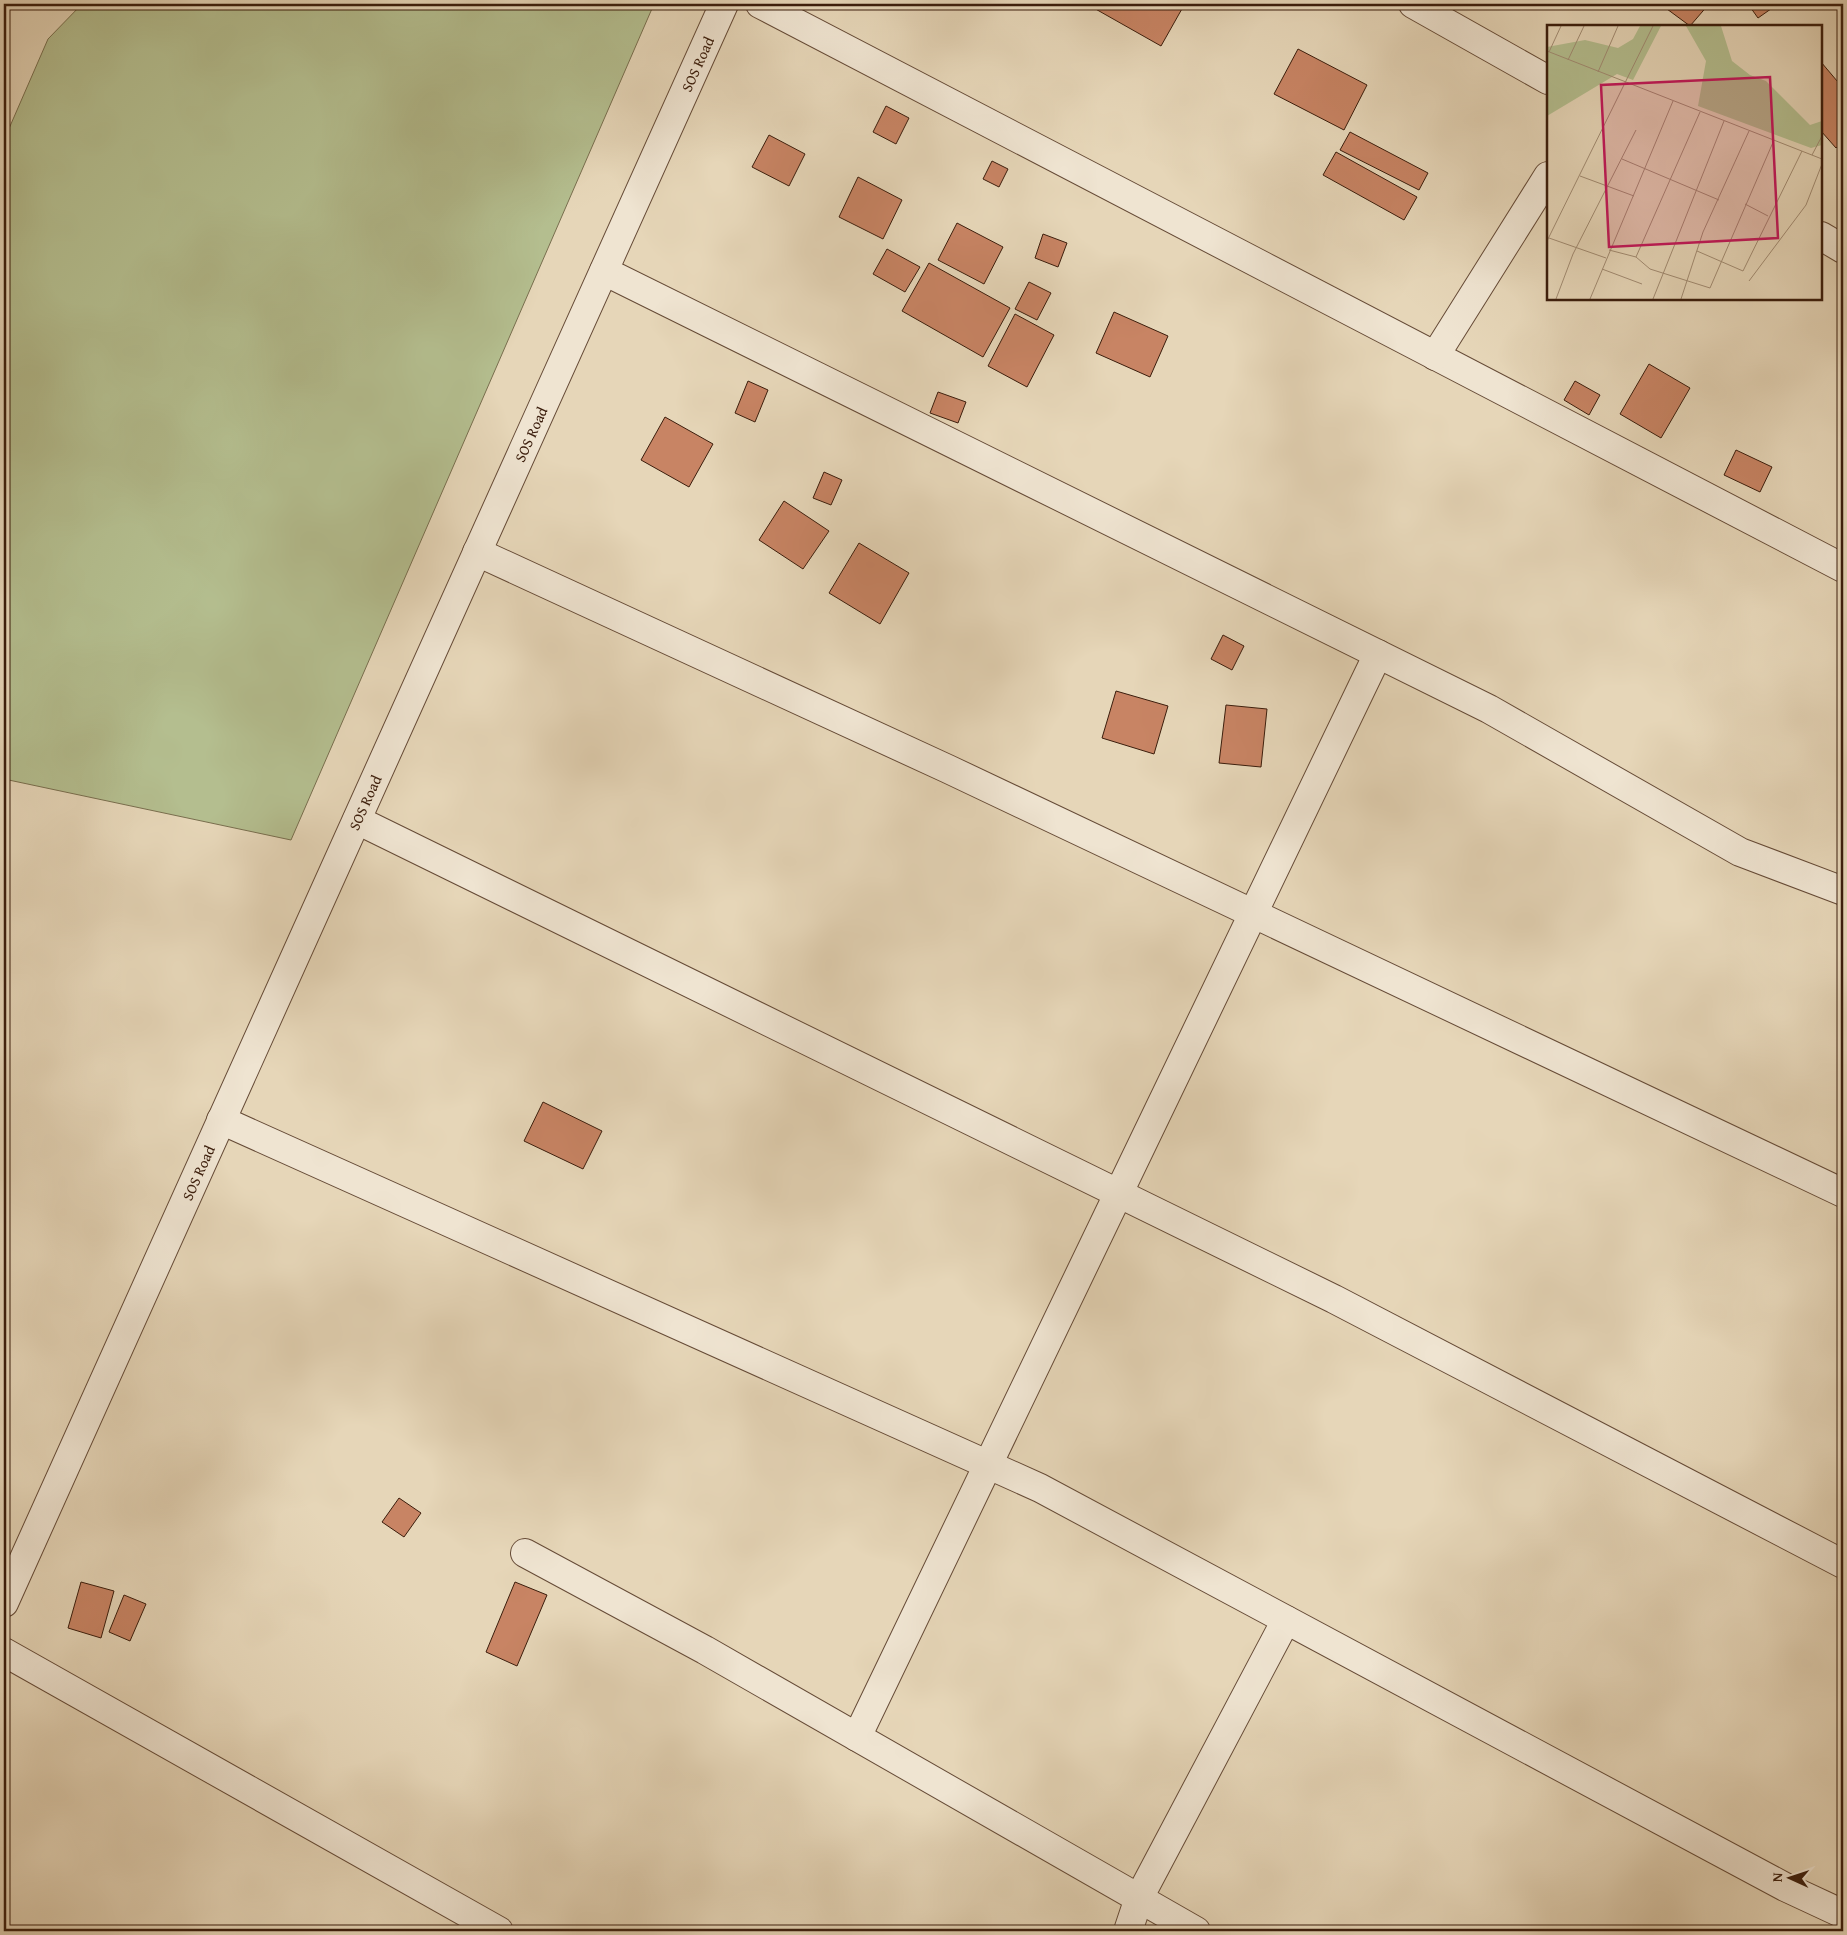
<svg xmlns="http://www.w3.org/2000/svg" width="1847" height="1935" font-family="'Gentium Book Plus',serif">
  <rect width="100%" height="100%" fill="#e6d6b8"/>
  <filter id="stains"><feTurbulence type="fractalNoise" baseFrequency=".004" numOctaves="4"/><feColorMatrix values="0 0 0 0 .2 0 0 0 0 .09 0 0 0 0 .02 0 0 0 .5 -.17"/></filter>
  <radialGradient id="worn" r=".72"><stop offset=".6" stop-color="#630" stop-opacity="0"/><stop offset="1" stop-color="#630" stop-opacity=".3"/></radialGradient>
  <!-- green -->
  <path fill="#b4be8f" stroke="#786e4e" d="M82 4H654L291 840 4 779V140L48 39Z"/>
  <!-- building -->
  <path fill="#c88464" stroke="#3b1d0c" d="M1094 4H1177L1183 7 1161 46 1092 7Z
    M1672 4H1709L1690 26 1667 9Z
    M1748 4H1778L1758 18Z
    M1298 49 1367 85 1344 130 1274 94Z
    M1821 62 1843 88V141L1836 148 1821 131Z
    M886 106 909 118 896 144 873 132Z
    M1350 132 1428 173 1419 190 1340 150Z
    M769 135 805 154 789 186 752 167Z
    M1336 152 1417 197 1404 220 1323 175Z
    M992 161 1008 169 999 187 983 179Z
    M858 177 902 200 883 239 839 217Z
    M957 223 1003 247 984 284 938 260Z
    M1043 234 1067 243 1058 267 1035 258Z
    M887 249 920 267 905 292 873 274Z
    M929 263 1010 308 983 357 902 311Z
    M1029 282 1051 293 1037 320 1015 309Z
    M1114 312 1168 336 1150 377 1096 353Z
    M1015 314 1054 335 1027 387 988 366Z
    M1649 364 1690 388 1661 438 1620 414Z
    M748 381 768 390 755 422 735 413Z
    M1575 381 1600 395 1589 415 1564 400Z
    M938 392 966 402 958 423 930 413Z
    M665 417 713 444 689 487 641 460Z
    M1736 450 1772 467 1760 492 1724 475Z
    M824 472 842 480 831 505 813 498Z
    M784 501 829 531 803 569 759 540Z
    M859 543 909 573 880 624 829 593Z
    M1223 635 1244 646 1232 670 1211 659Z
    M1116 691 1168 706 1154 754 1102 738Z
    M1226 705 1267 709 1261 767 1219 763Z
    M543 1102 602 1131 583 1169 524 1141Z
    M399 1498 421 1513 404 1537 382 1522Z
    M81 1582 114 1591 101 1638 68 1628Z
    M515 1582 547 1595 517 1666 486 1652Z
    M124 1595 146 1604 130 1641 109 1632Z"/>
  <g fill="none" stroke-linecap="round" stroke-linejoin="round">
    <!-- minor casing -->
    <g stroke="#664b37" stroke-width="30">
      <g id="minor">
        <path d="M760 4 1843 568"/>
        <path d="M1413 4 1548 80"/>
        <path d="M1821 236 1843 249"/>
        <path d="M604 271 1489 709 1740 852 1843 891"/>
        <path d="M1435 356 1548 176"/>
        <path d="M477 552 948 769 1843 1193"/>
        <path d="M357 820 1334 1299 1843 1564"/>
        <path d="M221 1120 1040 1488 1785 1887 1843 1914"/>
        <path d="M525 1553 705 1650 1196 1931"/>
        <path id="s1" d="M4 1603 724 4"/>
        <path d="M4 1652 499 1931"/>
        <path d="M857 1737 1378 654"/>
        <path d="M1128 1931 1139 1898 1286 1620"/>
      </g>
    </g>
    <!-- minor -->
    <use href="#minor" stroke="#efe4d1" stroke-width="28"/>
  </g>
  <g text-anchor="middle" dominant-baseline="central" stroke-width="4.5" stroke-linejoin="round" paint-order="stroke">
    <!-- street labels -->
    <g font-size="15" fill="#3b1d0c" stroke="#efe4d1">
      <text stroke="none"><textPath href="#s1" startOffset="1688">SOS Road</textPath></text>
      <text stroke="none"><textPath href="#s1" startOffset="1282">SOS Road</textPath></text>
      <text stroke="none"><textPath href="#s1" startOffset="878">SOS Road</textPath></text>
      <text stroke="none"><textPath href="#s1" startOffset="472">SOS Road</textPath></text>
    </g>
  </g>
  <!-- overview -->
  <g transform="translate(1547 25)">
    <rect width="275" height="275" fill="#e6d6b8"/>
    <path d="M93 1H114L86 55 70 49 0 91V22L38 15 71 23 86 14ZM139 1H174L185 36 203 50 219 56 263 100 275 96V120L264 123 151 81 159 36Z" fill="#b4be8f"/>
    <path fill="none" stroke="#a28c73" stroke-width="1" d="M0 26 275 134M2 27 14 1M21 35 37 1M51 47 71 1M265 130 275 111M75 134 172 175M33 151 87 171M198 179 221 191M2 213 59 233M0 216 106 1M62 225 89 232 103 244 163 263 227 115M150 226 196 246 255 126M89 232 153 87M55 244 95 259M202 256 259 180 275 139M9 274 26 229 89 105M43 274 126 76M106 274 177 96M134 274 156 207 202 106"/>
    <path fill="#c2185b" fill-opacity="0.15" stroke="#c2185b" stroke-width="2.5" d="M223 52 231 213 62 222 54 60Z"/>
    <rect width="275" height="275" fill="none" stroke="#3b1d0c" stroke-width="2.5"/>
  </g>
  <!-- margin -->
  <rect width="1847" height="1935" fill="none" stroke="#e6d6b8" stroke-width="20"/>
  <rect x="5" y="5" width="1837" height="1925" fill="none" stroke="#3b1d0c" stroke-width="2.5"/>
  <rect x="10" y="10" width="1827" height="1915" fill="none" stroke="#3b1d0c"/>
  <!-- north arrow -->
  <g transform="translate(1790 1878) rotate(273)" stroke="#efe4d1" stroke-width="4" paint-order="stroke">
  <path d="M0-4L9 19L0 12L-9 19Z" fill="#3b1d0c"/>
  <text y="-8" font-size="14" font-weight="bold" text-anchor="middle" fill="#3b1d0c">N</text>
  </g>
  <rect width="100%" height="100%" filter="url(#stains)"/>
  <rect width="100%" height="100%" fill="url(#worn)"/>
</svg>
